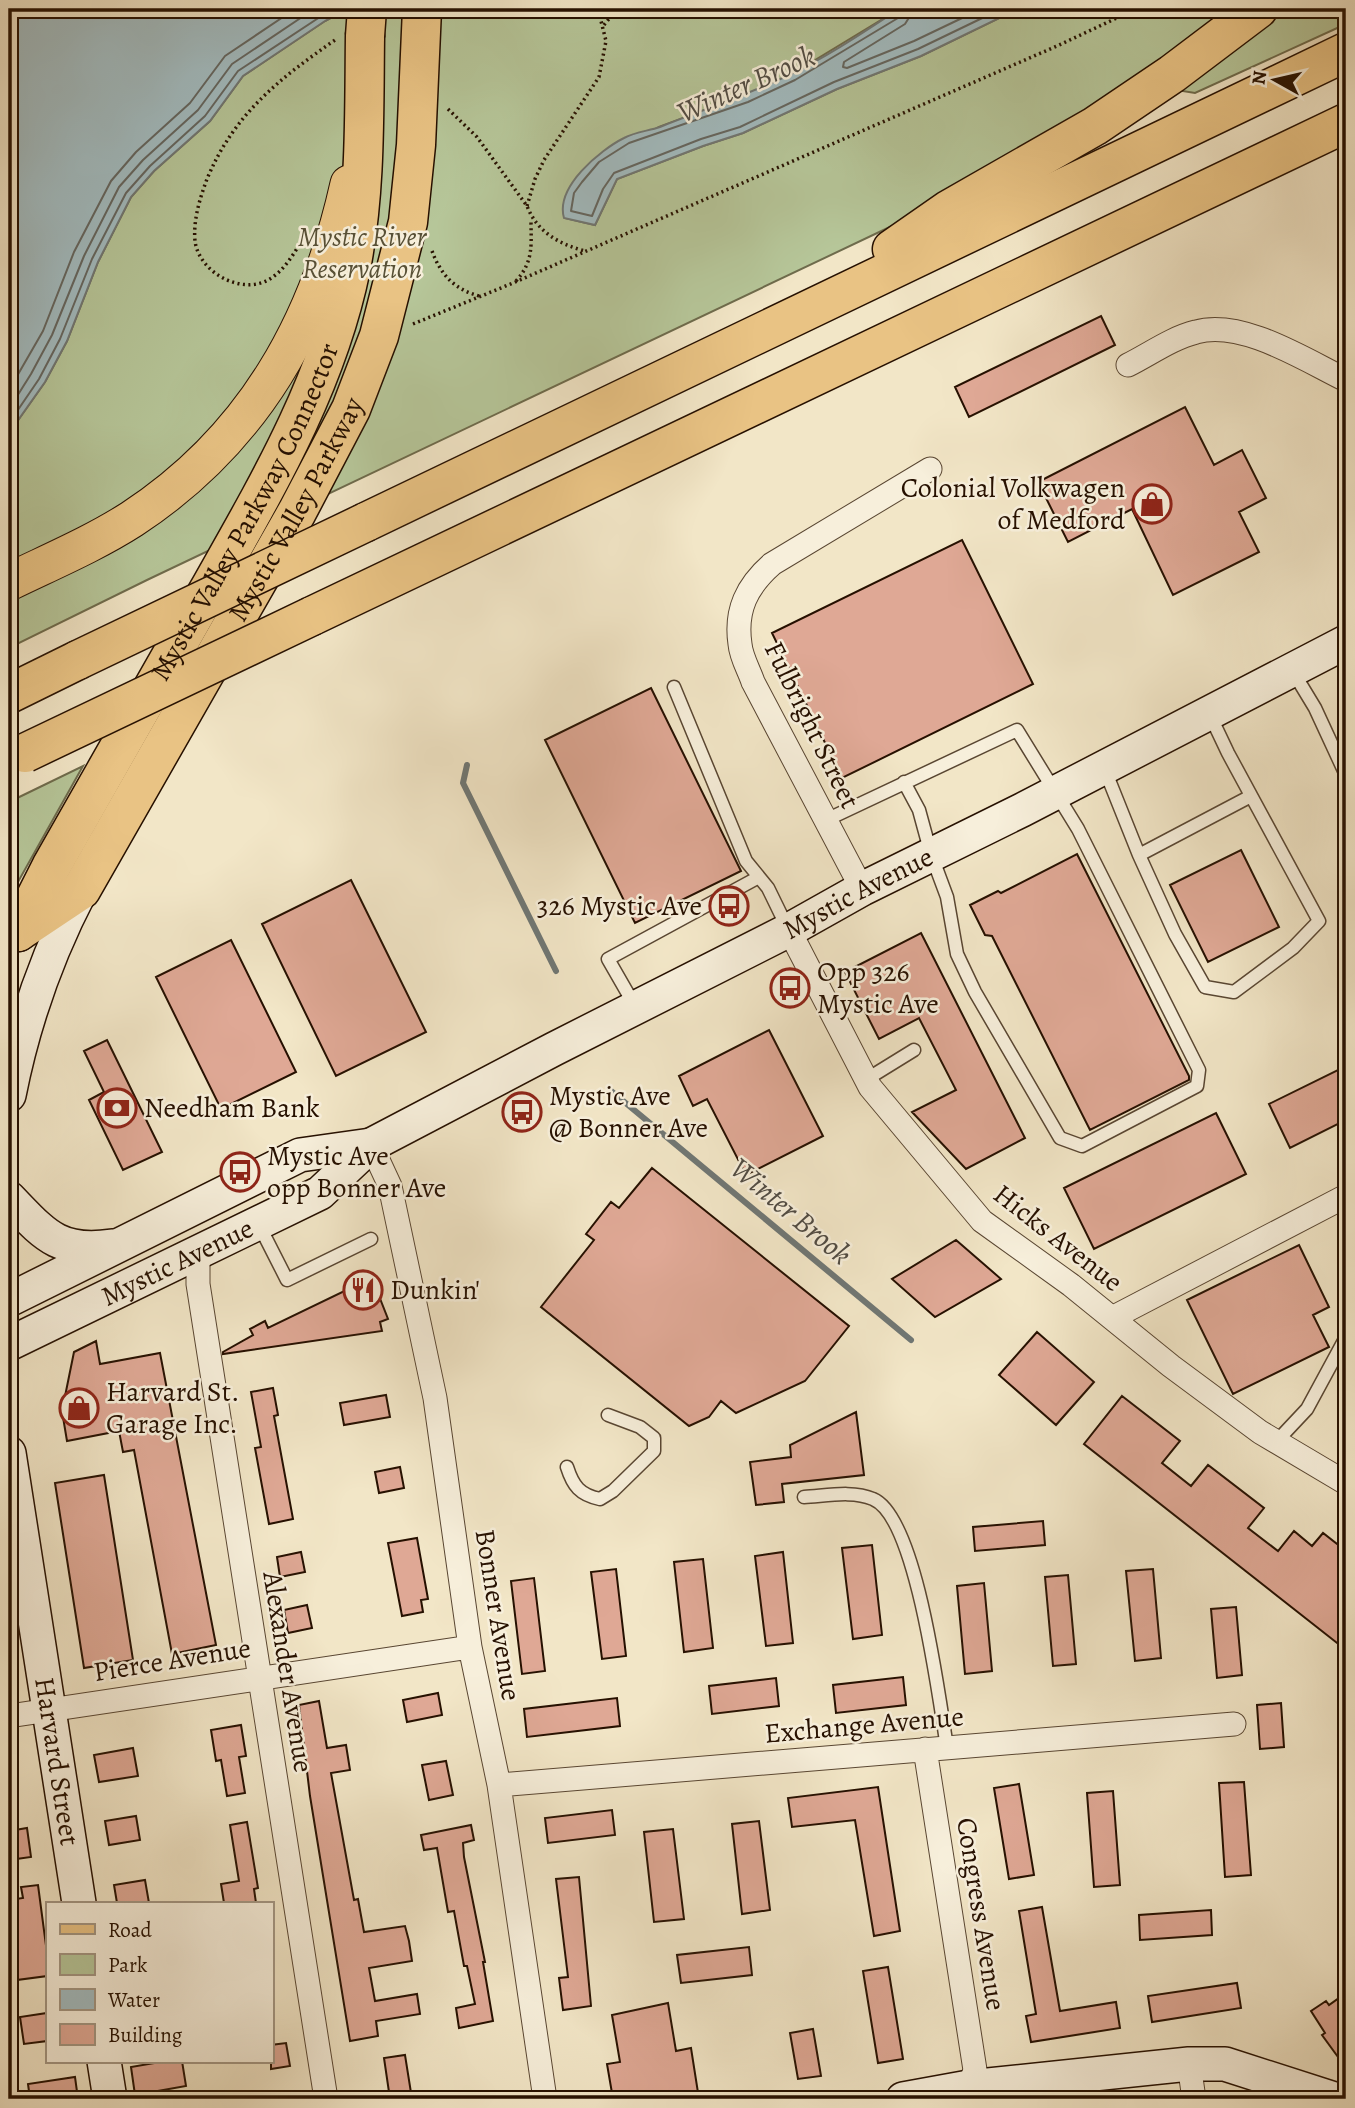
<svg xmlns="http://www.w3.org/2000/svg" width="1355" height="2108" font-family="Alegreya,serif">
  <rect width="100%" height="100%" fill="#f2e6c7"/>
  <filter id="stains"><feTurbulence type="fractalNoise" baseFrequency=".00286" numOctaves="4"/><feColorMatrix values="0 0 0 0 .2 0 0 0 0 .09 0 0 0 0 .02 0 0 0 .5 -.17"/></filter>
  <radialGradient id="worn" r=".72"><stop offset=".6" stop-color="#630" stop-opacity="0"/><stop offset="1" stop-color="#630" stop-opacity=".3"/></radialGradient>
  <!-- green -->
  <path fill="#b6c699" stroke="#6e6b4c" stroke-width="2" d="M347 9H899L792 74 745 95 659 127 583 171 576 178 565 218 595 225 617 179 703 146 743 133 837 89 921 56 1018 9H1346V24L1195 93 1139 84 894 225 147 580 9 648V433L45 382 67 341 98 262 131 197 154 171 210 121 243 76 325 21Z
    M83 766 9 898V802Z"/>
  <!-- water -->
  <path fill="#a2bcc1" stroke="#707774" stroke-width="2" d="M9 9H347L325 21 243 76 210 121 154 171 131 197 98 262 67 341 45 382 9 433Z
    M899 9H1018L921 56 837 89 743 133 703 146 617 179 595 225 564 218C555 187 600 150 624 138 635 132 648 131 660 127 703 110 747 95 789 75 827 57 864 32 899 9Z"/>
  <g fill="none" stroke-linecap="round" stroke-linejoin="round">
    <!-- shore -->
    <path stroke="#646660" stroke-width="2" d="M902 9 898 18 795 80 748 102 629 143 599 162 582 182 574 193 571 211 592 216 603 189 614 173 701 139 740 127 834 82 918 49 1001 9
      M911 9 910 16 905 24 844 62 843 67 847 68 914 41 981 9
      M9 390 43 331 74 252 111 181 136 152 190 103 225 56 295 9
      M9 409 31 374 52 335 84 256 119 187 143 160 198 110 232 64 314 9
      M9 423 39 379 60 339 92 259 126 193 150 166 205 116 238 71 332 9"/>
    <!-- stream -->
    <path stroke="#707774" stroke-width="6" d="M467 765 463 783 556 971
      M610 1090 911 1340"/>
  </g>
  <!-- building -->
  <path fill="#dfa895" stroke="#261000" stroke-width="2" d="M1101 316 1115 345 969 417 955 387Z
    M1185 407 1214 465 1242 450 1266 498 1239 512 1259 552 1173 595 1132 509 1068 542 1038 482Z
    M962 540 1033 684 842 778 772 633Z
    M651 688 741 871 635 923 545 740Z
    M1241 850 1279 927 1208 962 1170 885Z
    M1077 854 1189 1076V1080L1090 1130 992 936 985 935 970 905 998 891 1001 893Z
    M351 880 426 1032 336 1076 262 924Z
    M921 933 1025 1138 966 1169 912 1112 956 1090 919 1018 879 1039 845 972Z
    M231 940 296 1072 221 1109 156 977Z
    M769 1030 823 1136 746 1175 707 1099 693 1106 679 1076Z
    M107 1040 162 1152 123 1170 89 1100 104 1092 84 1051Z
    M1346 1066V1120L1290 1148 1269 1104Z
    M1216 1113 1246 1174 1094 1249 1064 1188Z
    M652 1168 849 1326 805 1381 736 1413 721 1401 709 1417 689 1426 541 1307 594 1240 586 1234 611 1202 619 1208Z
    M956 1240 1001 1279 935 1317 892 1279Z
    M1299 1245 1329 1307 1313 1315 1329 1347 1233 1394 1187 1300Z
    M370 1273 388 1319 380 1322 382 1331 223 1354V1352L253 1335 250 1329 265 1321 268 1328 357 1285 355 1280Z
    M1037 1332 1094 1382 1056 1425 999 1375Z
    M96 1341 100 1364 160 1353 216 1645 172 1654 134 1450 123 1452 119 1431 67 1441 62 1411 74 1352Z
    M273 1388 278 1415 274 1416 293 1519 269 1524 255 1448 261 1447 251 1392Z
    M386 1395 390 1417 344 1425 340 1403Z
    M1122 1396 1180 1441 1162 1463 1191 1486 1208 1465 1264 1508 1248 1528 1278 1551 1294 1531 1312 1546 1323 1533 1346 1551V1650L1084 1444Z
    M856 1412 864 1475 782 1484 784 1502 756 1505 750 1462 791 1457 790 1445Z
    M400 1467 404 1488 379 1493 375 1472Z
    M104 1475 133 1660 84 1668 55 1483Z
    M1043 1521 1045 1545 975 1551 973 1527Z
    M417 1538 428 1599 421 1600 423 1612 402 1616 388 1543Z
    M872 1545 882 1635 853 1639 842 1548Z
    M301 1552 305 1572 280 1577 277 1557Z
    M783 1552 793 1643 766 1646 755 1556Z
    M703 1559 713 1648 684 1652 674 1562Z
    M616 1569 626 1656 602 1659 591 1572Z
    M1153 1569 1161 1658 1135 1661 1126 1571Z
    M1068 1575 1076 1664 1053 1666 1045 1577Z
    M534 1578 545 1671 522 1674 511 1581Z
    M984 1583 992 1671 965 1674 957 1586Z
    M307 1605 312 1628 288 1633 284 1610Z
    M1236 1607 1242 1675 1217 1678 1211 1609Z
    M903 1677 906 1705 836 1713 833 1685Z
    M776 1678 779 1706 712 1714 709 1686Z
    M438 1693 442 1715 407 1722 403 1700Z
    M617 1698 620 1726 527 1737 524 1709Z
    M319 1701 327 1748 346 1745 350 1770 331 1773 354 1900 358 1899 364 1932 405 1926 409 1941 412 1961 369 1968 375 2001 417 1994 420 2014 376 2021 378 2036 350 2041 310 1796 299 1705Z
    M1281 1703 1284 1747 1260 1749 1257 1705Z
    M241 1725 246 1756 239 1757 245 1793 227 1796 221 1760 216 1761 211 1730Z
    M133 1748 138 1776 99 1782 94 1755Z
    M446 1761 453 1795 429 1800 422 1765Z
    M1244 1782 1251 1875 1225 1877 1219 1783Z
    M1019 1784 1034 1875 1009 1879 994 1788Z
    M878 1787 900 1931 874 1936 855 1820 792 1827 788 1798Z
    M1113 1791 1120 1885 1094 1887 1087 1793Z
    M612 1810 615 1835 548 1843 545 1818Z
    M136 1816 140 1840 109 1845 105 1821Z
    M759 1821 770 1910 742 1914 732 1824Z
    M247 1822 258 1888 254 1889 256 1903H224L221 1884 239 1881 230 1825Z
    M471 1825 474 1840 463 1843 464 1857 485 1962H483L493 2021 459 2028 456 2008 475 2004 467 1966H464L454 1911 448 1912 437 1848 424 1850 421 1835Z
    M27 1828 31 1857 9 1860V1831Z
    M673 1829 684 1919 654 1922 644 1832Z
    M579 1877 591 2006 563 2010 559 1978 568 1977 556 1879Z
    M145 1880 149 1903H117L114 1885Z
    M38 1885 47 1953V1976L9 1981V1900L23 1898 21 1887Z
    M1042 1907 1060 2011 1116 2002 1120 2028 1031 2042 1026 2016 1036 2014 1019 1911Z
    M1211 1910 1212 1935 1140 1940 1139 1915Z
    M749 1947 752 1975 681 1983 677 1955Z
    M888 1967 903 2059 878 2063 863 1971Z
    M1237 1983 1241 2008 1152 2022 1148 1996Z
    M1346 1993V2068L1322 2035 1325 2033 1311 2011 1326 2001 1329 2005Z
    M668 2003 676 2051 691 2048 699 2099H613L607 2064 620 2062 612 2015Z
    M47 2013V2041L24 2044 20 2017Z
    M813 2029 821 2076 798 2079 790 2033Z
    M286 2043 290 2066 271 2069V2045Z
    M405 2055 412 2099H390L384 2058Z
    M166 2061H182L186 2086 135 2095 131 2067Z
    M75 2077 78 2099H30L28 2084Z"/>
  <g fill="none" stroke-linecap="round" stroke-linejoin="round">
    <!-- lane casing -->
    <g stroke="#594632" stroke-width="15">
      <path id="lane" d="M1292 670 1315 708 1346 775
        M674 687 746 861 768 888 788 929
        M1105 770 1139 855 1175 934 1205 987 1234 992 1293 948 1319 921 1228 753 1209 713
        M826 820 1017 730 1078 829 1199 1070 1197 1086 1082 1146 1060 1138 975 992 957 954 947 897 931 854 919 810 904 782
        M1139 855 1251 796
        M635 1006 608 959 759 877
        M867 1079 914 1050
        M258 1223 287 1280 371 1239
        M1276 1442 1307 1409 1346 1337
        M567 1467C573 1486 580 1495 600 1499L613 1491 654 1451V1438L640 1427 608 1415
        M804 1497C825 1496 853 1490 873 1499 917 1517 939 1700 947 1747"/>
    </g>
    <!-- street casing -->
    <g stroke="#594632" stroke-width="25">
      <path id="street" d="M1128 365C1150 354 1172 338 1196 332 1242 319 1305 360 1346 380
        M862 889 753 682C749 670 741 657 740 644 735 610 747 586 772 564L930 469
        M789 930 870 1087 982 1221 1071 1285 1171 1366 1260 1432 1346 1483
        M371 1145 390 1186 435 1398 470 1647 499 1785 545 2099
        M198 1253V1284L326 2099
        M1112 1318 1346 1196
        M9 1716 470 1647
        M925 1749 975 2070 969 2087 972 2098
        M499 1785 1234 1724
        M1189 2064 1194 2099"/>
    </g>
    <!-- secondary casing -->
    <g stroke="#261000" stroke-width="36">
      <g id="secondary">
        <path d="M9 1095C23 1024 47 955 81 890"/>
        <path d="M9 1198C44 1234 58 1254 112 1246"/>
        <path d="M9 1300 300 1155 371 1145"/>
        <path id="s1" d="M9 1344 320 1193 371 1145 554 1049 789 930 862 889 1022 810 1346 642"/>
        <path id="s2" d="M9 1453 79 1903"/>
        <path d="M104 2061 110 2099"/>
        <path d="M903 2099 969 2087 1189 2064H1225L1334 2099"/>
      </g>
    </g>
    <!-- primary casing -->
    <g stroke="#261000" stroke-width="39">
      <path id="primary" d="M9 582C50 562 93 544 132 519 254 439 318 323 349 184"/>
    </g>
    <!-- highway casing -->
    <g stroke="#261000" stroke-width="41">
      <g id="highway">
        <path d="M892 249 948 210 1095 126 1172 74 1258 9"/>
        <path d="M366 522 1346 52"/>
        <path d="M312 616 1346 123"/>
        <path d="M9 694 78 660"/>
        <path id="s3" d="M18 932 81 890 297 512 351 409 379 336 408 222 416 145 422 9"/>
        <path id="s4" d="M18 932 51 867C103 775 155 683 208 591 266 488 327 386 351 268 366 192 364 113 365 36"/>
      </g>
    </g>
    <!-- path -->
    <path stroke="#261000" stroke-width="3.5" stroke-dasharray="2 3.5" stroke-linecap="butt" d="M604 25 617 9
      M448 109 477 137 527 206C537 232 559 244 585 251
      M527 206 535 179 544 160 599 77 606 41 598 9
      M302 240C294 254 283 272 268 280 240 295 199 272 195 241 193 220 200 198 207 179 234 114 279 79 335 40
      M432 251C441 275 454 289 479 296
      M516 281C534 261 531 245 531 220
      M413 324 513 283 1057 46 1136 9"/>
    <!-- lane -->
    <use href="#lane" stroke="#f7efdb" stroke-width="12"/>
    <!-- street -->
    <use href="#street" stroke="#f7efdb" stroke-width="23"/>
    <!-- secondary -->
    <use href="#secondary" stroke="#f7efdb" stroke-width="33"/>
    <!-- primary -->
    <use href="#primary" stroke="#e9c384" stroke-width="37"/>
    <!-- highway -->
    <use href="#highway" stroke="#e9c384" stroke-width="38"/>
    <!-- highway-bridge casing -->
    <g stroke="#261000" stroke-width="41" stroke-linecap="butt">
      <path id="highway-bridge" d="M365 36 367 9
        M78 660 366 522
        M25 753 312 616"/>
    </g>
    <!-- highway-bridge -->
    <use href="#highway-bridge" stroke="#e9c384" stroke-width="38"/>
  </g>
  <!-- icons -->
  <defs>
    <g id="shop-ring" transform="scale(2.0125)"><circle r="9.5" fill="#f7efdb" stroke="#8f2418" stroke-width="1.5"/><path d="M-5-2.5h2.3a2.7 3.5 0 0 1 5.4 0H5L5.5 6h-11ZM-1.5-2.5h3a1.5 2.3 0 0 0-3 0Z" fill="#8f2418"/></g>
    <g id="bus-ring" transform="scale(2.0125)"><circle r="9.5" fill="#f7efdb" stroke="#8f2418" stroke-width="1.5"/><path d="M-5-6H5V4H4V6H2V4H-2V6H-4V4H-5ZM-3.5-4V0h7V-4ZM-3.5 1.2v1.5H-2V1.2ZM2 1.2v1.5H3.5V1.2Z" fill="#8f2418"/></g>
    <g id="bank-ring" transform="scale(2.0125)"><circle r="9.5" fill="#f7efdb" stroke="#8f2418" stroke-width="1.5"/><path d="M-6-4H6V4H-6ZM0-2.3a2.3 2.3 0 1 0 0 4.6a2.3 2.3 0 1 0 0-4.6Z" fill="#8f2418"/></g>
    <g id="restaurant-ring" transform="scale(2.0125)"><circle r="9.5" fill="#f7efdb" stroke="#8f2418" stroke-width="1.5"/><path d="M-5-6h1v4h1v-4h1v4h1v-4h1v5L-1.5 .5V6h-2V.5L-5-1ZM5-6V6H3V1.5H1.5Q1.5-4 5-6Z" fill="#8f2418"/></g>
  </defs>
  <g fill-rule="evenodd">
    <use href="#shop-ring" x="1152" y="504"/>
    <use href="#bus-ring" x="729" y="906"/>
    <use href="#bus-ring" x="790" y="988"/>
    <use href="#bank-ring" x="117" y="1108"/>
    <use href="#bus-ring" x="522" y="1112"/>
    <use href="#bus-ring" x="240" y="1172"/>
    <use href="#restaurant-ring" x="363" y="1290"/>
    <use href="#shop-ring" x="79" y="1408"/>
  </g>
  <g text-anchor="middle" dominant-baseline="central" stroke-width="5" stroke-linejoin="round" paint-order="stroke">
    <!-- park labels -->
    <g font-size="28" font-style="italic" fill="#585036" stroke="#f7efdb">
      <text x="362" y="237">Mystic River<tspan x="362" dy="32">Reservation</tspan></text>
    </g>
    <!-- poi labels -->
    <g font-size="28" fill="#261000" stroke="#f7efdb" text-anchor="start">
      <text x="1125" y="488" text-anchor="end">Colonial Volkwagen<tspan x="1125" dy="32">of Medford</tspan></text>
      <text x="702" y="906" text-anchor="end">326 Mystic Ave</text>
      <text x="817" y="972">Opp 326<tspan x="817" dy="32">Mystic Ave</tspan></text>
      <text x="549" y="1096">Mystic Ave<tspan x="549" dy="32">@ Bonner Ave</tspan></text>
      <text x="144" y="1108">Needham Bank</text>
      <text x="267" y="1156">Mystic Ave<tspan x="267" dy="32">opp Bonner Ave</tspan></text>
      <text x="390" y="1290">Dunkin'</text>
      <text x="106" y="1392">Harvard St.<tspan x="106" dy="32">Garage Inc.</tspan></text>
    </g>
    <!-- street labels -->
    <g font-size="28" fill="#261000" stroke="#f7efdb">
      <text stroke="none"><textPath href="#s3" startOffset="513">Mystic Valley Parkway</textPath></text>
      <text stroke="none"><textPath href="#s4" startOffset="478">Mystic Valley Parkway Connector</textPath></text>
      <text transform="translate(812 725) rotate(64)">Fulbright Street</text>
      <text stroke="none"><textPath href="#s1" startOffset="964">Mystic Avenue</textPath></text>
      <text transform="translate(1058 1238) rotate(38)">Hicks Avenue</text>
      <text stroke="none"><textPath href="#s1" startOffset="187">Mystic Avenue</textPath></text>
      <text transform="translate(498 1615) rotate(81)">Bonner Avenue</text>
      <text transform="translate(172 1660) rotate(-9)">Pierce Avenue</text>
      <text transform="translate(288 1672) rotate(81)">Alexander Avenue</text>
      <text transform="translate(864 1725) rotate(-5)">Exchange Avenue</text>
      <text stroke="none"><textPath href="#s2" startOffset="312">Harvard Street</textPath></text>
      <text transform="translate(981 1914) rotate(81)">Congress Avenue</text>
    </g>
    <!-- water labels -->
    <g font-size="30" font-style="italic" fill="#514c44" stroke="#f7efdb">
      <text transform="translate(746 84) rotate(-24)">Winter Brook</text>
      <text transform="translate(791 1211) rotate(40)">Winter Brook</text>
    </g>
  </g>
  <!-- margin -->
  <rect width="1355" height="2108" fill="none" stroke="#f2e6c7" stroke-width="35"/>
  <rect x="10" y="10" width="1334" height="2087" fill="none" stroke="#261000" stroke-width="3.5"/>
  <rect x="18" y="18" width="1320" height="2073" fill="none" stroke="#261000" stroke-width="2"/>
  <!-- legend -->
  <rect x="46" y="1902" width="228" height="161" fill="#f7efdb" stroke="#a39683" stroke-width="2"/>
  <rect x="60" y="1924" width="35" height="10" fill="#e9c384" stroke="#a39683" stroke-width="2"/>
  <text x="108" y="1937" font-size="21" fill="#261000">Road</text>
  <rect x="60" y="1954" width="35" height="21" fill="#b6c699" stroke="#a39683" stroke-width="2"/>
  <text x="108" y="1972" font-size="21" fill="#261000">Park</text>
  <rect x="60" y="1989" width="35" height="21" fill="#a2bcc1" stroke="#a39683" stroke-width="2"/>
  <text x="108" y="2007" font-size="21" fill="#261000">Water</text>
  <rect x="60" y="2024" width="35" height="21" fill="#dfa895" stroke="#a39683" stroke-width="2"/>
  <text x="108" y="2042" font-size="21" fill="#261000">Building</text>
  <!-- north arrow -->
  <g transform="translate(1275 80) rotate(278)" stroke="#f7efdb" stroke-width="5" paint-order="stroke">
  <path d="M0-5L12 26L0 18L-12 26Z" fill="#261000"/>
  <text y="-10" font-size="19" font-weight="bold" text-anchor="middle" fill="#261000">N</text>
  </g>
  <rect width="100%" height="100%" filter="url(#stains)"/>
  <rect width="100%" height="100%" fill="url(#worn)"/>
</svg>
